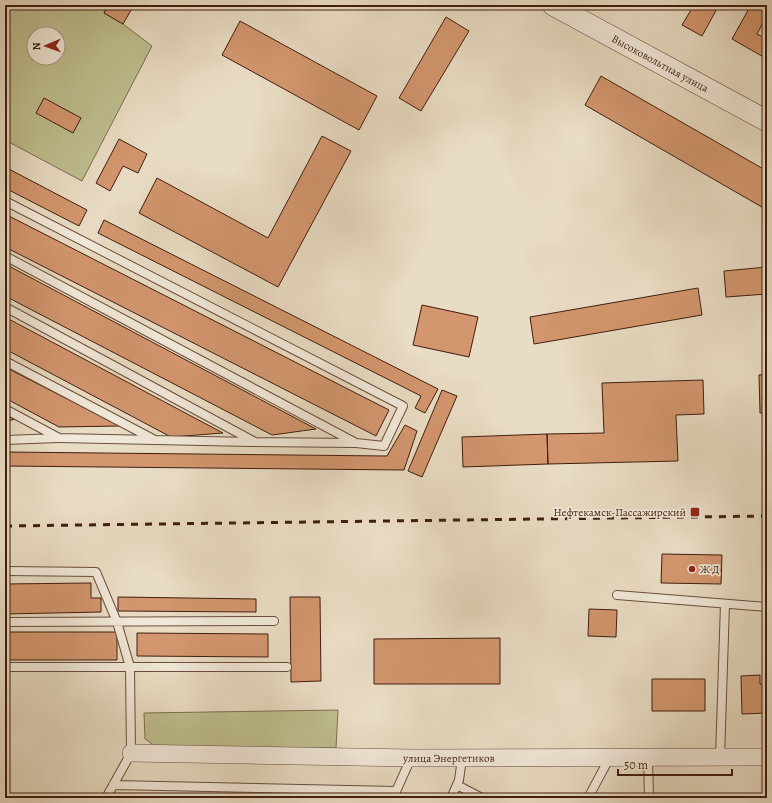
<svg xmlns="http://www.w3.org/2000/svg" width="772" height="803" font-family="Alegreya,serif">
  <rect width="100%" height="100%" fill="#e9dcc4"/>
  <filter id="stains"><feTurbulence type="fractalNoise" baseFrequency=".005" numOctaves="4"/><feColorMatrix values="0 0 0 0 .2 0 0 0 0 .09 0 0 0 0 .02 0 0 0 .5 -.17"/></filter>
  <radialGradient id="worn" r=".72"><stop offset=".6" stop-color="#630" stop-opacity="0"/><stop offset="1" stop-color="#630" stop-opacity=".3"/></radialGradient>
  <!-- green -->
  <path fill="#bebe8f" stroke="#7f6e4e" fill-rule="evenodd" d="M5 5H108L104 13 123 24 152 46 82 181 5 140ZM34 34H58V58H34Z
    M338 710 336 748 161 750 145 739 144 713Z"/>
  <!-- building -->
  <path fill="#d3966e" stroke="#401e0e" d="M108 5H134L123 24 104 13Z
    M694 5H719L702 36 682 25Z
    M751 5H767V15L757 34 767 39V59L732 39Z
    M446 17 469 31 421 111 399 98Z
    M240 21 377 96 359 130 222 55Z
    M601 76 767 171V210L585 105Z
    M44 98 81 118 73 133 36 113Z
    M322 136 351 151 278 287 139 213 157 178 268 238Z
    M119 139 147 154 138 173 123 166 110 191 96 183Z
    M5 167 87 210 79 226 5 188Z
    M5 214 389 410 376 436 5 247Z
    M104 220 438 389 425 413 415 408 421 396 98 233Z
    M5 264 316 429 272 435 5 296Z
    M767 267V294L726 297 724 271Z
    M698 288 702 315 534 344 530 317Z
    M422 305 478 317 469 357 413 345Z
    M5 317 223 433 171 437 5 349Z
    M5 367 120 426 59 427 5 398Z
    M767 374V413H760L759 375Z
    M703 380 704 414 676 415 678 461 548 464 547 434 604 433 602 383Z
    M442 390 457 396 422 477 408 471Z
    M5 414 15 419 5 422Z
    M405 425 417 431 404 470 5 466V452L387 456Z
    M547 434 548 464 463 467 462 437Z
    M662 554 722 555 721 584 661 583Z
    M91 583V598H101V612L5 614V584Z
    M118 597 256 599V612L118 611Z
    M290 597H320L321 681 291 682Z
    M589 609 617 610 616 637 588 636Z
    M5 632H117V660H5Z
    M137 633 268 634V657L137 656Z
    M500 638V684H374V639Z
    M760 675V684H767V713L742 714 741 676Z
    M652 679H705V711H652Z"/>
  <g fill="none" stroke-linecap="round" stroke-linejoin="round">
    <!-- service casing -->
    <g stroke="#6a4e3c" stroke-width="10">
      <path id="service" d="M5 201 403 406 384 446 356 443 5 256
        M5 307 255 442 354 443
        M5 361 155 440 59 438 5 409
        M5 440 58 438
        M155 440 252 442
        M5 571 96 572 117 622 130 667 131 753 106 798
        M617 595 767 607
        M5 622 274 621
        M5 667H287
        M648 758 649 798
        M720 758 725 604
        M113 785 396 791
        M457 785 482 798
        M393 798 411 758
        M451 798 459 780 462 759
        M588 798 610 757"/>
    </g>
    <!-- minor casing -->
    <g stroke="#6a4e3c" stroke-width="18">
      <g id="minor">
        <path id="s1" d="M131 753 411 758 767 757"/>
      </g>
    </g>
    <!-- tertiary casing -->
    <g stroke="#6a4e3c" stroke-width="22">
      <g id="tertiary">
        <path id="s2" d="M553 5 767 121"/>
      </g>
    </g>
    <!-- service -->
    <use href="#service" stroke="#f1e8d9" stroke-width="8"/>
    <!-- minor -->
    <use href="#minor" stroke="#f1e8d9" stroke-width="17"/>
    <!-- tertiary -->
    <use href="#tertiary" stroke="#f1e8d9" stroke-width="21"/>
    <!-- rail -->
    <path stroke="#401e0e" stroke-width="3" stroke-dasharray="7 7" stroke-linecap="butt" d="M5 526 767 516"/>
  </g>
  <!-- markers -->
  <g fill="#8f2418" stroke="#f1e8d9" stroke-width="1.5">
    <rect x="690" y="507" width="10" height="10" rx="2"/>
    <circle cx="692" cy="569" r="4"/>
  </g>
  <g text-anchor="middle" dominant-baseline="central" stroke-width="3.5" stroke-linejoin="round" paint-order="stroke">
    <!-- street labels -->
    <g font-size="11" fill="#401e0e" stroke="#f1e8d9">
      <text stroke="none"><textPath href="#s2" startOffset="122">Высоковольтная улица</textPath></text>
      <text stroke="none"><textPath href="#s1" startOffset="318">улица Энергетиков</textPath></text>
    </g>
    <!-- poi labels -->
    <g font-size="11" fill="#401e0e" stroke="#f1e8d9" text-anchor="end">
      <text x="686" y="512">Нефтекамск-Пассажирский</text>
      <text x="700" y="569" text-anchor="start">Ж Д</text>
    </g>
  </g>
  <!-- margin -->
  <rect width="772" height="803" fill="none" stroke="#e9dcc4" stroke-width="20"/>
  <rect x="6" y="6" width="760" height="791" fill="none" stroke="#401e0e" stroke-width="2"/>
  <rect x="10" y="10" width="752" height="783" fill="none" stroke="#401e0e"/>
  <!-- north arrow -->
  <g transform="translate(46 46) rotate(268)"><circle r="19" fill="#f1e8d9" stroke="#aa9788"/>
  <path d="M0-3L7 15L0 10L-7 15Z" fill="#8f2418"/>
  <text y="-6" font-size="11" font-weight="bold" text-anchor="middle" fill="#401e0e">N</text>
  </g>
  <!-- scale -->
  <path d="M618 769v6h114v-6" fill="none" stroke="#401e0e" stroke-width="2"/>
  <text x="624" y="769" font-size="12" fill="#401e0e" stroke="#f1e8d9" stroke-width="3" paint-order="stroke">50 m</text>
  <rect width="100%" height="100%" filter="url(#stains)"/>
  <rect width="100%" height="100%" fill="url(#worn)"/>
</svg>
